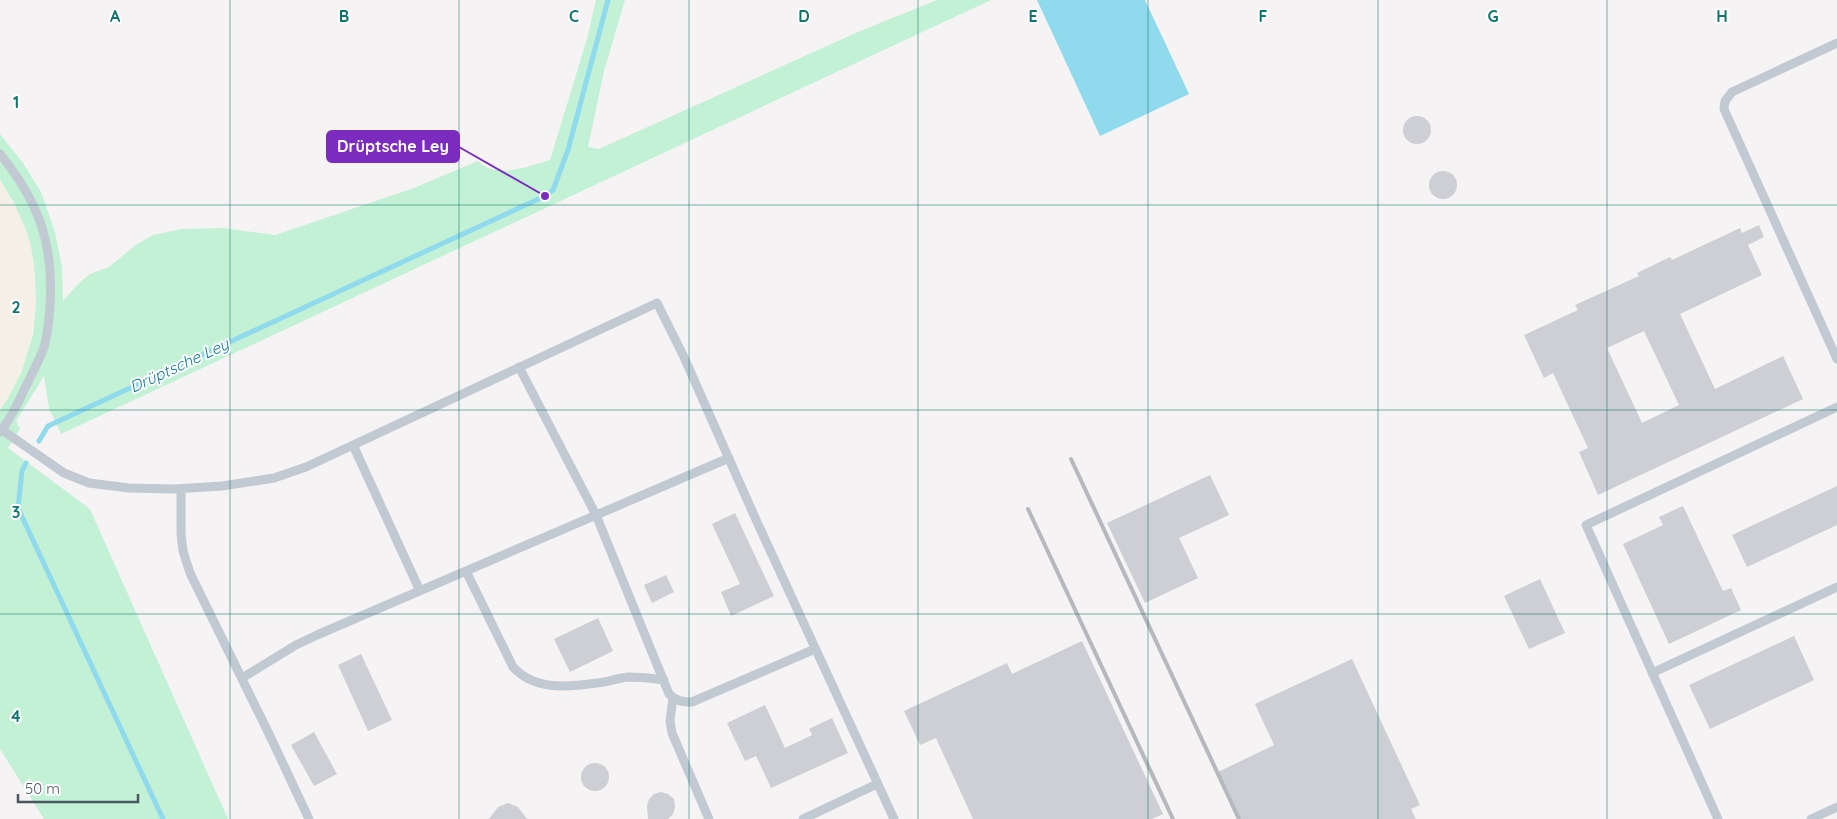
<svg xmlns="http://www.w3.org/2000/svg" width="1837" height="819" font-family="Quicksand,sans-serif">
  <rect width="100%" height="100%" fill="#f5f3f3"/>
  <!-- green -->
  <path fill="#c3f1d5" d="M596 0H625L604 71 588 147 599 149 858 32 937 0H991L61 434 49 408 44 376 16 421 20 429 8 448 90 509 228 819H44L0 749V411L21 373 33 335 36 303 34 269 29 240 14 203 0 180V134L23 163 41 192 55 232 62 267 63 301 80 282 90 274 109 267 137 244 153 235 182 229 223 228 275 235 414 188 478 161C498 180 528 166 550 160L587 39Z"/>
  <!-- sand -->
  <path fill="#f5f0e5" d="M0 180C11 199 24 220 30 242 43 300 33 362 0 411Z"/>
  <!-- water -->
  <path fill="#90daee" d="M1037 0H1145L1189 94 1100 136Z"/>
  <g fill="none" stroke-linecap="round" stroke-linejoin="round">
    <!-- stream -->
    <path stroke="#90daee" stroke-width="5" d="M39 441 48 426 545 196 553 190 568 150 608 0
      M26 463 22 471 18 508 163 819"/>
  </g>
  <!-- building -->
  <path fill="#cdcfd5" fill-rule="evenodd" d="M1403 130a14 14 0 1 1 28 0a14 14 0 1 1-28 0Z
    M1429 185a14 14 0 1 1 28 0a14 14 0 1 1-28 0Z
    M1759 225 1764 237 1748 245 1762 275 1680 314 1715 389 1783 356 1803 399 1598 495 1579 452 1588 448 1553 373 1544 378 1524 335 1578 310 1575 305 1639 276 1637 273 1670 257 1672 260 1740 228 1742 233ZM1644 331 1679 405 1642 423 1607 348Z
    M1210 475 1229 515 1179 538 1198 578 1145 603 1107 523Z
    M1837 486V525L1747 567 1732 535Z
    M1683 506 1723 591 1731 588 1741 610 1669 644 1623 544 1663 525 1659 517Z
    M735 513 774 596 731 616 721 592 740 584 712 524Z
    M666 575 674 592 652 603 644 585Z
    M1540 579 1565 633 1529 649 1504 596Z
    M598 618 613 651 570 672 554 639Z
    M1794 636 1814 680 1710 729 1689 685Z
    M1082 641 1163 814 1152 819H973L936 738 920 745 904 711 1007 663 1012 674Z
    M361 654 392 720 368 731 338 665Z
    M1352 659 1420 805 1411 809 1416 819H1237L1216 773 1274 745 1255 704Z
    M765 705 785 748 812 735 809 729 832 718 848 753 771 788 756 756 745 761 727 723Z
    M314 732 337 774 314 786 291 745Z
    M581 777a14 14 0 1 1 28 0a14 14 0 1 1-28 0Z
    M661 792 668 794 674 799 675 807 673 814 668 819H648L647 806 649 799 654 794Z
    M508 803 518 807 527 819H489L498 807Z"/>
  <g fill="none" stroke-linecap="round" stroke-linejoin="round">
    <!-- service -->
    <path stroke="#c1cad2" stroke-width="9" d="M1837 43 1732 92 1725 101 1724 109 1837 359
      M0 154C39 202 54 244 50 305 49 319 48 334 44 347 40 359 33 371 28 382 20 398 12 418 0 432
      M519 367 596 515 669 694C676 701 683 702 692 702L815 649
      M2 430 64 473 89 483 129 488 174 489 222 486 274 478 306 467 657 303 683 355 757 522 894 819
      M353 445 420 591
      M181 489V534L183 551 190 573 270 736 309 819
      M466 571 513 667C535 691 568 687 597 683 608 682 618 678 628 677 640 677 652 678 664 680
      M1652 673 1837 587
      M242 678 296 645 317 635 729 458
      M673 698 670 721 672 733 709 819
      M803 819 877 784
      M1718 819 1586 525 1837 407
      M1811 819 1837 807"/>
    <!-- rail -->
    <path stroke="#b5b8bd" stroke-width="4" d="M1071 459 1239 819
      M1028 509 1173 819"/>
  </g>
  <!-- grid -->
  <path fill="none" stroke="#0f766e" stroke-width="1" stroke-opacity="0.55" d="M230 0V819M459 0V819M689 0V819M918 0V819M1148 0V819M1378 0V819M1607 0V819M0 205H1837M0 410H1837M0 614H1837"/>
  <g text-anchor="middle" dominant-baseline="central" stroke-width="4" stroke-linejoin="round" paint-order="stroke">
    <!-- water labels -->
    <g font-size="16" font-style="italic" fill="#0c7c9b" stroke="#fff">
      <text transform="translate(179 365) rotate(-25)">Drüptsche Ley</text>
    </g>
  </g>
  <g font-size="16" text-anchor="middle" font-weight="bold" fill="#0f766e" stroke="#fff" stroke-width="4" stroke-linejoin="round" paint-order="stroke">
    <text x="115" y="22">A</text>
    <text x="344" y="22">B</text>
    <text x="574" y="22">C</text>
    <text x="804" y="22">D</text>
    <text x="1033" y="22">E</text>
    <text x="1263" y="22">F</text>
    <text x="1493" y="22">G</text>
    <text x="1722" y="22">H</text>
    <text x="16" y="108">1</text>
    <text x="16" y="313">2</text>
    <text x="16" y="518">3</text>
    <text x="16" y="722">4</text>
  </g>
  <!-- callouts -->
  <path fill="none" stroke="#7b2cbf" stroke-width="2" d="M545 196L459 147"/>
  <circle fill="#7b2cbf" stroke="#fff" stroke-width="2" cx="545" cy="196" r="5"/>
  <rect fill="#7b2cbf" stroke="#7b2cbf" stroke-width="2" x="327" y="131" width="132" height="31" rx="5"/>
  <g font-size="16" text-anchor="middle" font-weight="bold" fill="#fff">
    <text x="393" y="152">Drüptsche Ley</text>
  </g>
  <!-- scale -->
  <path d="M18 794v8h120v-8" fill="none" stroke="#4a5661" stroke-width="2.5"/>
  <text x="25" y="794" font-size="15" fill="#4a5661" stroke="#ffffff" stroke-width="4" paint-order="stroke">50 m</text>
</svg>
